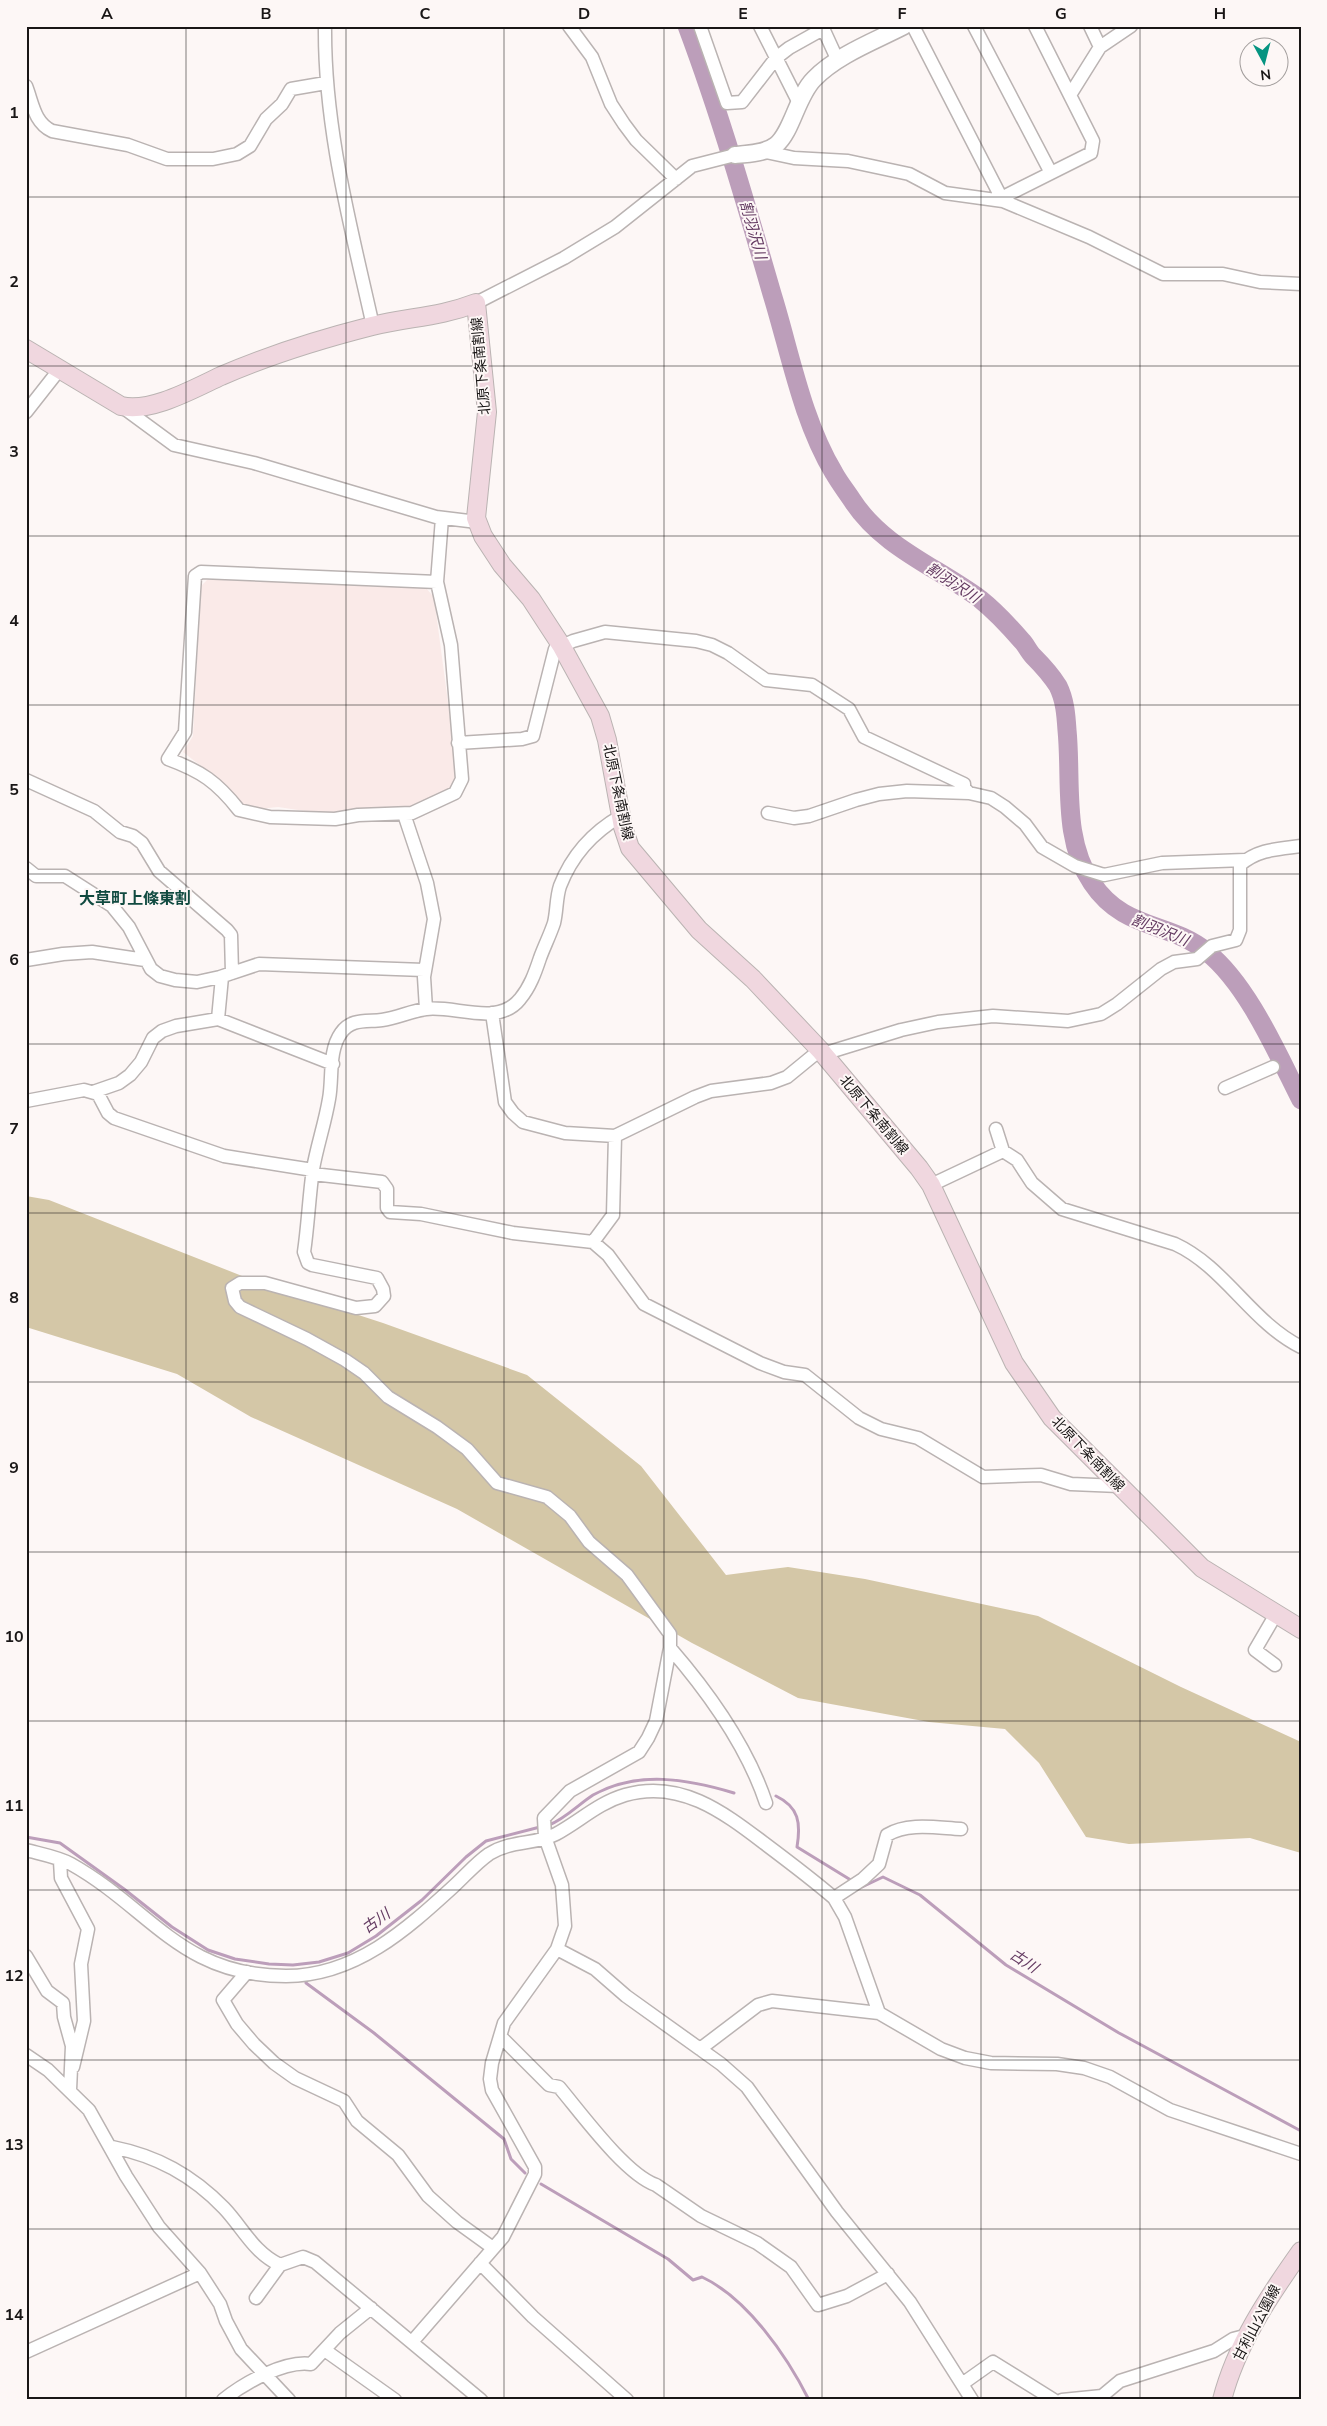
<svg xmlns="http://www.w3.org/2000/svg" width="1327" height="2426" font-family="'Nunito Sans','Noto Sans JP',sans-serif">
  <rect width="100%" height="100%" fill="#fdf7f6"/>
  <!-- built -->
  <path fill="#faeae8" d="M215 579 384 587H425L434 597 458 778 454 785 447 791 405 810 325 814 278 807 259 809 247 807 239 801 228 787 183 752 193 736 201 586 207 580Z"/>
  <!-- green -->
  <path fill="#d4c7a7" d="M26 1196 49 1200 260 1283 383 1323 527 1375 641 1466 726 1575 788 1567 865 1579 1038 1616 1181 1687 1301 1742V1853L1250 1838 1129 1844 1086 1837 1039 1763 1005 1729 929 1722 798 1698 692 1643 457 1509 251 1417 177 1374 26 1327Z"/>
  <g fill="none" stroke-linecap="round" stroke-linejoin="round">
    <!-- stream -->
    <path stroke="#bc9eba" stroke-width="3" d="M776 1796C799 1807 801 1823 797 1847L854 1882
      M549 1825C565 1819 579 1804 593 1795 638 1770 687 1779 734 1793
      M26 1837 60 1843 124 1889 172 1927 208 1950 235 1959 269 1964 293 1965 319 1962 348 1953 376 1936 422 1900 466 1857 486 1841 540 1827
      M859 1885 862 1887 883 1877 920 1895 1006 1965 1119 2033 1301 2131
      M306 1977V1983L374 2033 504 2139 511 2159 525 2173
      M541 2184 668 2259 693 2280 702 2277C747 2298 787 2356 809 2400"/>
    <!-- river -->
    <path stroke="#bc9eba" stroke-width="19" d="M687 26C720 114 746 204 772 294 790 352 802 420 834 473 839 482 846 491 852 500 882 547 937 567 980 599 995 611 1009 626 1022 641 1026 645 1029 652 1033 656 1042 665 1051 675 1058 686 1065 700 1066 715 1067 730 1072 781 1062 839 1092 883 1124 931 1169 921 1207 952 1248 985 1277 1053 1301 1100"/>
    <!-- minor casing -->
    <g stroke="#bab3b2" stroke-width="15">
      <path id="minor" d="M325 26C324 129 351 227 373 326
        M569 26 592 57 611 104 624 124 636 140 676 179
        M700 26 727 103 742 102 776 58 789 48 823 29
        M760 26 799 103
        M822 26 838 61
        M913 26 1003 201 1007 195 1091 153 1093 141 1035 26
        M974 26 1051 173
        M1090 26 1100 47
        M26 86C33 104 34 122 52 131L128 145 167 159H213L237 154 250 146 266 119 282 104 291 89 326 83
        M1070 95 1100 47 1131 26
        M762 151 794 158 848 161 909 174 945 193 1003 201 1089 237 1163 274H1223L1260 282 1301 284
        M476 303 564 258 615 227 692 166 735 155
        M121 406 174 445 254 463 436 517 477 522
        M26 412 59 370
        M437 582 201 572 195 576 185 732 168 759C201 771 217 782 239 810L270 817 335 819 358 815 412 813 455 793 462 779 451 645 437 582 442 518
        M458 743 522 739 533 736 555 649 573 641 605 632 696 641 712 645 728 653 766 680 812 685 849 709 864 737 964 784V788L969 793
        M26 780 94 811 120 832 133 836 142 843 159 871 227 930 231 935 232 973
        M768 813 794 818 809 816 856 800 879 794 907 791 969 793 991 798 1005 807 1025 824 1042 847 1075 866 1104 875 1162 863 1245 860
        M404 814 427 883 434 919 424 977 426 1009
        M26 868 36 876H65L112 906 129 927 151 969 160 976 175 980 197 982 220 977 259 964 424 970
        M26 960 63 954 92 952 145 960
        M492 1013 505 1102 513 1113 523 1122 565 1133 615 1136 695 1097 711 1091 771 1083 787 1077 820 1050
        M218 1019 222 977
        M823 1054 901 1030 938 1022 993 1016 1068 1021 1101 1014 1117 1004 1161 969 1174 962 1197 959 1212 946 1236 940 1240 930V865C1258 849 1279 849 1301 846
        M1225 1088 1273 1067
        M93 1092 119 1083 130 1075 141 1062 153 1038 162 1031 176 1026 218 1019 333 1064
        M26 1101 84 1090 98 1094 108 1113 114 1118 224 1156 313 1170
        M996 1129 1003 1151
        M313 1174 382 1182 387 1189V1208L390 1212 421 1214 513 1233 593 1242 608 1255 644 1304 760 1363 784 1372 805 1375 859 1418 881 1429 918 1438 983 1477 1041 1475 1071 1484 1119 1486
        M931 1185 1003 1151 1017 1160 1032 1183 1062 1209 1175 1244C1225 1267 1251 1322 1301 1347
        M593 1242 613 1215 615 1136
        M670 1648C709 1693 747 1746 766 1803
        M1275 1665 1255 1650 1276 1614
        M26 1850C41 1854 58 1857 71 1864 151 1909 181 1976 286 1976 355 1976 406 1930 454 1886 466 1875 476 1863 489 1854 511 1840 535 1845 556 1834 580 1821 598 1803 625 1795 680 1779 723 1812 764 1843 788 1861 812 1879 834 1898L845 1917 879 2013
        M60 1861 61 1878 88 1929 81 1964 84 2021 73 2067
        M834 1898 863 1879 879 1864 887 1835C908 1822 938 1828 961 1829
        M557 1949 595 1969 626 1996 721 2064 747 2087 837 2212 910 2302 972 2400
        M26 1956 47 1991 63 2003 64 2017 72 2046 70 2090
        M247 1972 223 2000 237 2024 254 2044 274 2063 295 2078 344 2101 357 2121 398 2155 428 2196 457 2222 493 2248
        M500 2036 549 2085 559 2087C581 2113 625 2174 656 2185L701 2216 757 2243 791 2267 818 2305 847 2296 888 2274
        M700 2049 758 2005 772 2001 879 2013 941 2049 965 2058 991 2063 1057 2064 1084 2068 1110 2077 1170 2110 1301 2154
        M26 2055 48 2070 89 2110 126 2176 159 2227 200 2273 220 2304 226 2321 241 2349 289 2400
        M112 2147C157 2156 192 2175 224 2208 243 2228 253 2252 280 2265L303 2257 315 2262 481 2400
        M480 2263 533 2317 627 2400
        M256 2298 280 2265
        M412 2342 503 2237 535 2174V2167L492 2090 490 2079 492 2063 504 2023 557 1949 565 1926 562 1885 545 1837 544 1818 570 1791 639 1752 648 1738 656 1721 670 1648V1634L627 1575 589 1542 570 1516 547 1497 497 1483 467 1449 437 1427 388 1397 364 1373 345 1360 307 1339 240 1307 235 1301 232 1288 240 1283H265L356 1308 375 1306 384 1296 383 1289 377 1278 312 1265 308 1263 304 1252C308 1225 309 1197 313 1169 317 1146 325 1123 329 1099 333 1079 328 1051 341 1033 351 1018 367 1022 382 1020 397 1018 411 1011 426 1009 455 1005 498 1027 520 999 530 987 535 973 540 958 544 947 550 935 554 923 557 911 556 898 560 886 572 855 593 832 621 816
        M326 2351 395 2400
        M26 2352 200 2273
        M962 2384 993 2362 1054 2400
        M223 2400C244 2383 285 2360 311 2364L340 2333 371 2308
        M1062 2400 1102 2396 1120 2381 1214 2351 1233 2339 1248 2335"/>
    </g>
    <!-- tertiary casing -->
    <g stroke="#bab3b2" stroke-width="19">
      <path id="tertiary" d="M735 155C748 154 766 153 776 145 792 132 797 96 814 79 837 55 875 41 904 26"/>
    </g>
    <!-- secondary casing -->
    <g stroke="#bab3b2" stroke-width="20">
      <path id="secondary" d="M26 349 121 406C151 413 193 389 221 376 269 355 321 339 372 326 409 317 440 317 476 303L487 412 476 518 483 536 502 565 531 599 561 645 600 716 607 740 623 827 630 848 699 930 753 979 820 1050 919 1168 931 1185 1014 1363 1052 1418 1202 1568 1301 1629
        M1222 2400C1236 2345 1269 2296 1301 2251"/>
    </g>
    <!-- minor -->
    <use href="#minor" stroke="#fff" stroke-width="12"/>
    <!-- tertiary -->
    <use href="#tertiary" stroke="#fff" stroke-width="16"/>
    <!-- secondary -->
    <use href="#secondary" stroke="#f0d7df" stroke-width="18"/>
  </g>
  <!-- grid -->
  <path fill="none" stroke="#191616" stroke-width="1" stroke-opacity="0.55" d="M186 26V2400M346 26V2400M504 26V2400M664 26V2400M822 26V2400M981 26V2400M1140 26V2400M26 197H1301M26 366H1301M26 536H1301M26 705H1301M26 874H1301M26 1044H1301M26 1213H1301M26 1382H1301M26 1552H1301M26 1721H1301M26 1890H1301M26 2060H1301M26 2229H1301"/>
  <g text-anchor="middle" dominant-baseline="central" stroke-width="4" stroke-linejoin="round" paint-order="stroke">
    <!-- street labels -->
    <g font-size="14" fill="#191616" stroke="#fdf7f6">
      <text transform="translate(481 366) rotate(-95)">北原下条南割線</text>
      <text transform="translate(618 792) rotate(78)">北原下条南割線</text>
      <text transform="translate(874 1115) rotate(50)">北原下条南割線</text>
      <text transform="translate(1088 1454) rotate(46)">北原下条南割線</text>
      <text transform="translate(1257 2323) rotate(-62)">甘利山公園線</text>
    </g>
    <!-- water labels -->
    <g font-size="15" font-style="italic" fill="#643b62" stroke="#fdf7f6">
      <text transform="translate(753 230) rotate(74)">割羽沢川</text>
      <text transform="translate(953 583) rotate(33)">割羽沢川</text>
      <text transform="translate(1160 930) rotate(22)">割羽沢川</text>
      <text transform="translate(376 1921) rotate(-36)">古川</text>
      <text transform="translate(1024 1961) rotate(33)">古川</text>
    </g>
    <!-- quarter labels -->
    <g font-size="16" font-weight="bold" fill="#104a40" stroke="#fdf7f6">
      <text x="135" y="899">大草町上條東割</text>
    </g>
  </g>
  <!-- border -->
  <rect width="1327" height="2426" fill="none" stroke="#fdf7f6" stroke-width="55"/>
  <!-- north arrow -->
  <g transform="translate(1264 62) rotate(173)"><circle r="24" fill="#fdf7f6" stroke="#a29d9c"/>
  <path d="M0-4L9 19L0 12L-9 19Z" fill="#059481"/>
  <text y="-8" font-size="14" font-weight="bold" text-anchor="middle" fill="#191616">N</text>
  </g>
  <rect x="28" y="28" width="1272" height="2370" fill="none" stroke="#191616" stroke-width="2"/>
  <g font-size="16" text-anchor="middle" font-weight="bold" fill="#191616">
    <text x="107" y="19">A</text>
    <text x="266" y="19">B</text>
    <text x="425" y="19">C</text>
    <text x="584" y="19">D</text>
    <text x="743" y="19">E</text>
    <text x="902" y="19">F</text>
    <text x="1061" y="19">G</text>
    <text x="1220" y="19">H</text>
    <text x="14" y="118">1</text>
    <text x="14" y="287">2</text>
    <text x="14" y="457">3</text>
    <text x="14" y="626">4</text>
    <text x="14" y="795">5</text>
    <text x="14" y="965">6</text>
    <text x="14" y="1134">7</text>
    <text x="14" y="1303">8</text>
    <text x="14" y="1473">9</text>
    <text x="14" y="1642">10</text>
    <text x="14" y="1811">11</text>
    <text x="14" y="1981">12</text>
    <text x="14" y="2150">13</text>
    <text x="14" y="2320">14</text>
  </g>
</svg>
